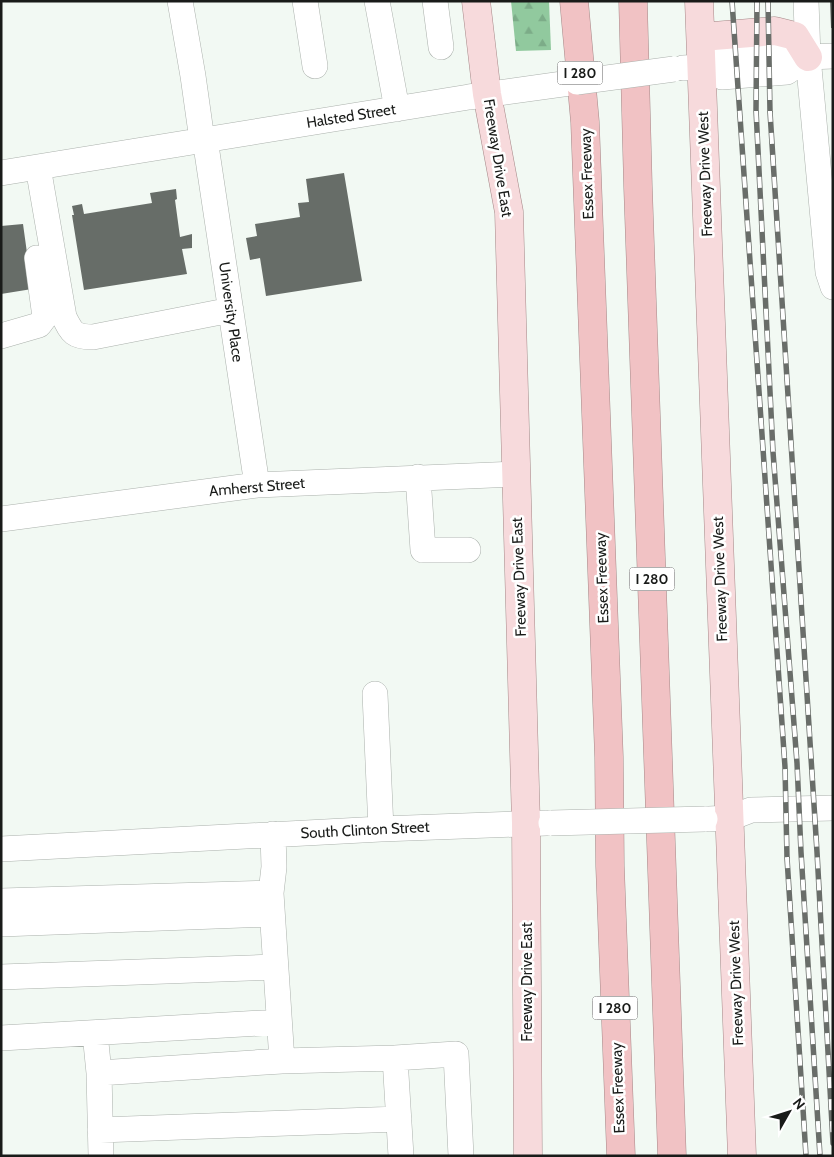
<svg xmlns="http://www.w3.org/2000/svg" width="834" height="1157" font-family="Cabin,sans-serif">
  <defs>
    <pattern id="forest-firs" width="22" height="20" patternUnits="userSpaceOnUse" patternTransform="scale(1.25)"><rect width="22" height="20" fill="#91c99e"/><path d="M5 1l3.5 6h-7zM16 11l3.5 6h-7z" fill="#7cac88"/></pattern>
  </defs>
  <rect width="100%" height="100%" fill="#f2f9f3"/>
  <!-- forest -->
  <path fill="url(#forest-firs)" d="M511 1H549L551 50 516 51Z"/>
  <!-- building -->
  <path fill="#676d68" d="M830 1H833V28H831Z
    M344 173 362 281 266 296 260 258 250 260 246 238 257 236 255 224 300 217 298 203 309 202 306 179Z
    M176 189 177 199 175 200 180 237 192 234V248L182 249 187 274 84 290 72 215H74L72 206 82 204 84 214 152 203 150 193Z
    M23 224 32 289 1 294V226Z"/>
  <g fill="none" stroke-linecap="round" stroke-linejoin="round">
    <!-- minor casing -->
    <g stroke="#abb1ac" stroke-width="26">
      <path id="minor" d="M180 1 193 76 202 140
        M305 1 315 66
        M377 1 397 109
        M435 1 441 47
        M806 1 808 57 828 272 833 287
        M702 67 722 77 787 72 808 57
        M683 68 702 67 720 54 786 50 808 57 833 56
        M205 139 257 485
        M38 167 64 317C72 333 74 337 93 337L231 310
        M1 173 469 97 577 82
        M1 336 39 325 45 317 37 258
        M418 477 423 550H468
        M1 519 257 485 515 474
        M375 694 381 829
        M709 819 730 818 751 810 833 808
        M1 849 381 829 546 823
        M1 901 271 893
        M1 924 272 914
        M1 977 275 967
        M95 1033 99 1073
        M1 1038 279 1022
        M395 1058 456 1054 461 1156
        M282 1061 395 1058 401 1156
        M100 1130 399 1119
        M101 1156 99 1073 282 1061 271 893 274 867 273 834"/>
    </g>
    <!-- major casing -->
    <g stroke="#a58888" stroke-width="29">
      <path id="major" d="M476 1 487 94 509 212 526 823 528 1156
        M699 1 742 1156
        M701 37 775 31 795 36 808 57"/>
    </g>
    <!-- highway casing -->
    <g stroke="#a58888" stroke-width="29">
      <path id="highway" d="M574 1 585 122 609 757 610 866 621 1156
        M633 1 638 187 672 1156"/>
    </g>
    <!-- minor -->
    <use href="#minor" stroke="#fff" stroke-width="25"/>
    <!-- major -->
    <use href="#major" stroke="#f7dadc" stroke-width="28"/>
    <!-- highway -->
    <use href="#highway" stroke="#f1c2c4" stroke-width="28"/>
    <!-- rail casing -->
    <g stroke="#696d69" stroke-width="5.5">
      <path id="rail" d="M732 1 785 767 787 858 806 1156
        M757 1 756 110 773 452 797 763 801 852 820 1156
        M768 1 770 112 817 852 833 1143"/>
    </g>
    <!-- rail -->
    <use href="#rail" stroke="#fff" stroke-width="4" stroke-dasharray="11" stroke-linecap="butt"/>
    <!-- minor-bridge casing -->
    <g stroke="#abb1ac" stroke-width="26" stroke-linecap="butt">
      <path id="minor-bridge" d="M577 82 674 69
        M551 823 705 819"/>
    </g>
    <!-- minor-bridge -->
    <use href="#minor-bridge" stroke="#fff" stroke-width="25"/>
  </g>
  <g text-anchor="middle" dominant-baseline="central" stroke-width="5" stroke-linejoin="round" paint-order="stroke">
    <!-- shield labels -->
    <g fill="#fff" stroke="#5e5f5e" stroke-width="1">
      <rect x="557.5" y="61.5" width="45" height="23" rx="4"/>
      <rect x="629.5" y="567.5" width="45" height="23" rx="4"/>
      <rect x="592.5" y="996.5" width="45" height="23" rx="4"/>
    </g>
    <g font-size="14" font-weight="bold" fill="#191b19">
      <text x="580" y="73">I 280</text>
      <text x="652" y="579">I 280</text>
      <text x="615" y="1008">I 280</text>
    </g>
    <!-- street labels -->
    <g font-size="15" fill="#191b19" stroke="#fff">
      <text transform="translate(351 116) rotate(-9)">Halsted Street</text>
      <text transform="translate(498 158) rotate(81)">Freeway Drive East</text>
      <text transform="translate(587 174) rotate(-92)">Essex Freeway</text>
      <text transform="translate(705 174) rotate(-92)">Freeway Drive West</text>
      <text transform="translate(231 312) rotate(82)">University Place</text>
      <text transform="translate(257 487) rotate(-5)">Amherst Street</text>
      <text transform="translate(519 577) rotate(-92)">Freeway Drive East</text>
      <text transform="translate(602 578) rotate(-92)">Essex Freeway</text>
      <text transform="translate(720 579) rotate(-92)">Freeway Drive West</text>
      <text transform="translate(365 830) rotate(-3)">South Clinton Street</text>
      <text transform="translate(527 982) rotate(-90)">Freeway Drive East</text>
      <text transform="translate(736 983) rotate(-92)">Freeway Drive West</text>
      <text transform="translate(618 1088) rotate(-92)">Essex Freeway</text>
    </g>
  </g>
  <!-- border -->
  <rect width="834" height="1157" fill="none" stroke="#191b19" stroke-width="5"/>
  <!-- north arrow -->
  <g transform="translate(789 1112) rotate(51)" stroke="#ffffff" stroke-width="4" paint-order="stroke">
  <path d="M0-4L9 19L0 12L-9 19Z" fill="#191b19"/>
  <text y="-8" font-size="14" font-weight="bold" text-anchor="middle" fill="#191b19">N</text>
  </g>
</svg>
